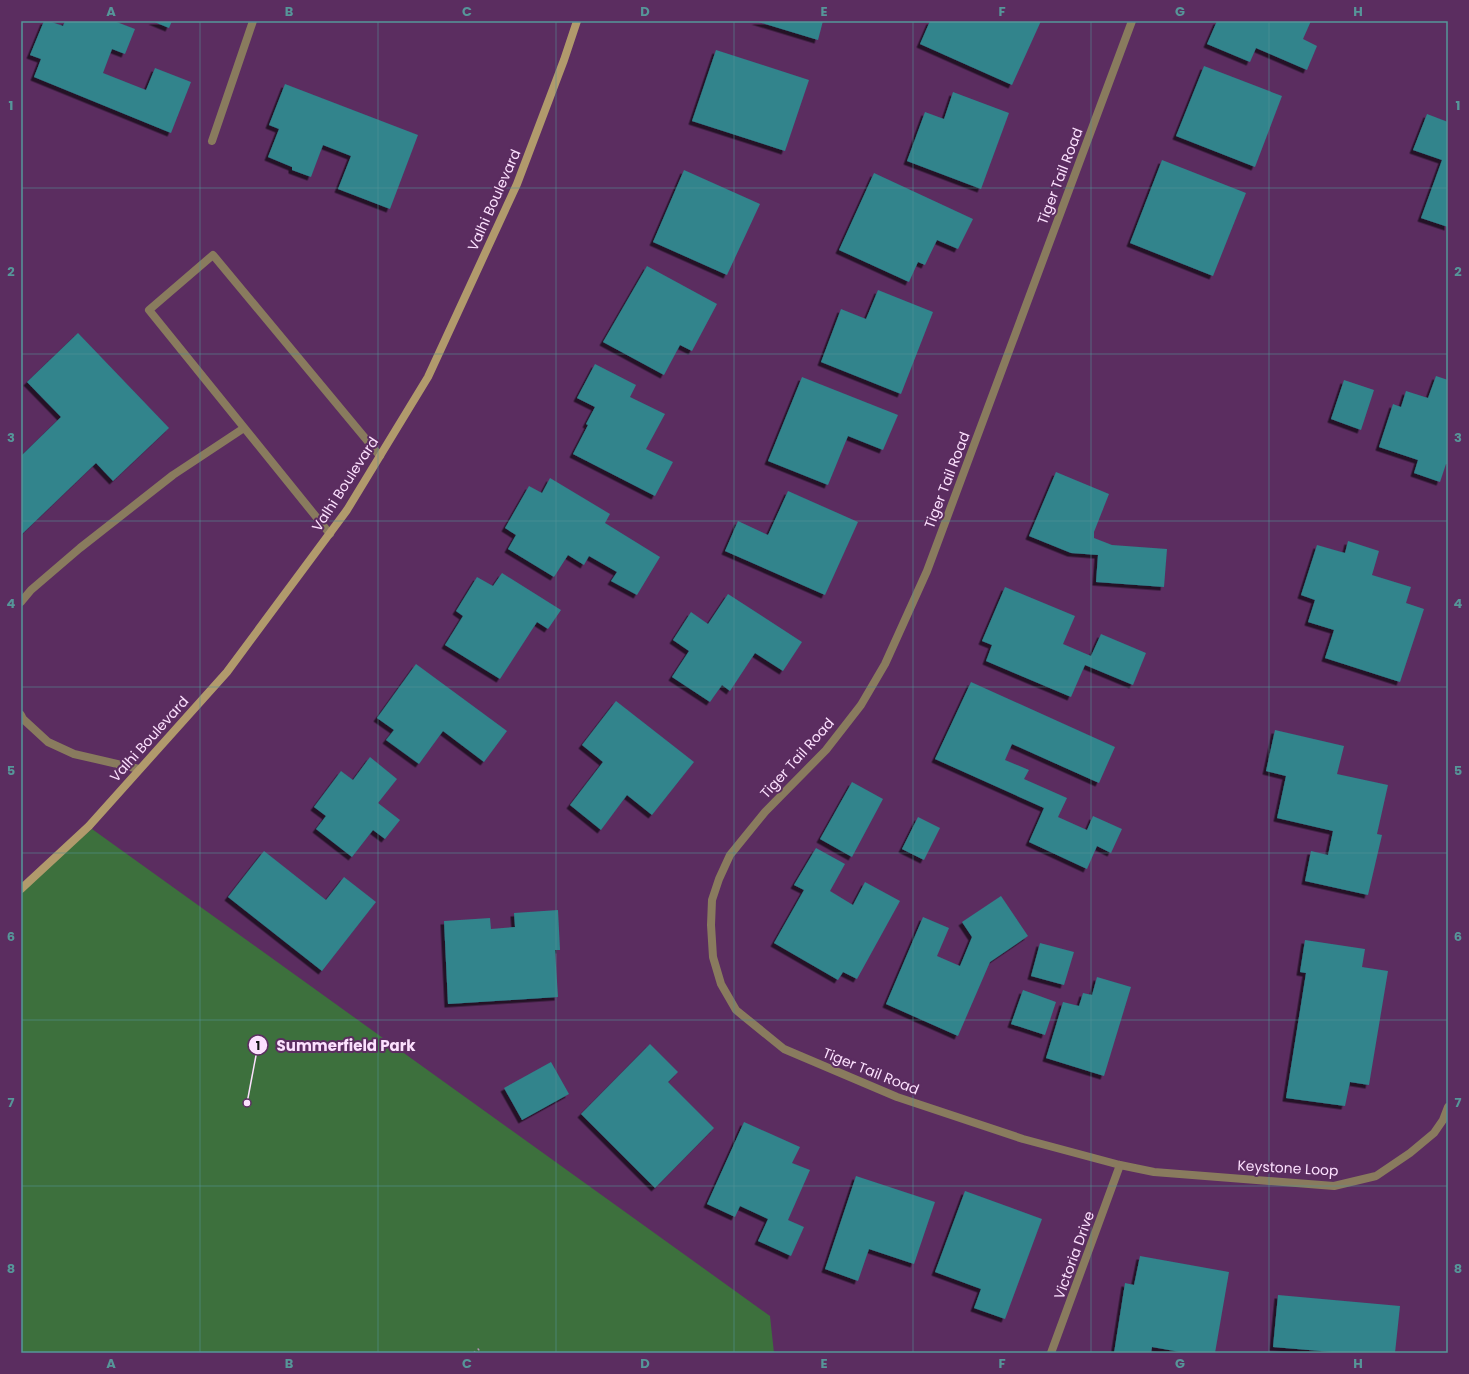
<svg xmlns="http://www.w3.org/2000/svg" width="1469" height="1374" font-family="Poppins,sans-serif">
  <defs>
    <filter id="shadow"><feDropShadow dx="-3.5" dy="3.5" stdDeviation="0" flood-color="#0009"/></filter>
  </defs>
  <rect width="100%" height="100%" fill="#5b2d60"/>
  <!-- green -->
  <path fill="#3d703d" d="M92 829 770 1316 774 1353H21V889Z"/>
  <!-- building -->
  <path fill="#30848c" filter="url(#shadow)" d="M44 21H49L63 26 65 21H114L135 29 125 54 112 49 103 73 146 90 155 68 191 82 171 133 34 77 41 59 30 55Z
    M152 21H172L169 28Z
    M755 21H823L818 40Z
    M930 21H1041L1012 85 920 44Z
    M1217 21H1311L1303 39 1317 46 1307 70 1256 48 1250 62 1207 44Z
    M716 50 809 80 785 151 692 121Z
    M1204 66 1282 96 1255 167 1176 136Z
    M285 84 418 135 390 209 338 189 351 156 323 145 311 177 292 170V167L268 157 279 129 269 125Z
    M953 92 1009 113 981 189 907 161 925 112 944 119Z
    M1427 114 1448 122V227L1421 218 1442 160 1413 150Z
    M1162 160 1246 193 1213 276 1130 243Z
    M684 170 760 204 727 275 653 242Z
    M874 173 973 219 958 249 937 240 925 265 918 262 909 282 839 250Z
    M647 266 717 304 692 351 680 345 664 375 603 342Z
    M878 290 933 312 901 394 821 362 841 309 866 319Z
    M78 333 169 428 113 481 96 463 21 535V456L61 417 27 382Z
    M595 364 636 385 630 397 665 414 646 449 673 462 655 496 573 454 588 425 586 424 595 407 577 398Z
    M1436 376 1448 380V464H1446L1440 482 1414 473 1418 460 1379 447 1393 404 1401 407 1406 391 1428 398Z
    M802 377 898 415 883 450 848 436 828 485 768 461Z
    M1344 380 1374 390 1361 430 1331 419Z
    M1056 472 1109 494 1094 532V538L1112 545 1167 549 1164 587 1096 582 1098 555 1071 553 1029 536Z
    M550 478 610 514 605 523 660 557 637 595 611 581 617 572 589 556 584 565 568 555 554 577 508 549 516 535 505 528 529 486 542 493Z
    M788 491 858 522 825 595 725 551 738 521 768 535Z
    M1348 541 1379 551 1372 575 1411 587 1406 603 1424 609 1400 682 1325 658 1334 630 1308 622 1315 600 1301 595 1317 545 1345 553Z
    M502 573 561 610 548 629 537 622 500 679 445 645 463 616 456 611 477 577 493 586Z
    M1005 587 1075 616 1063 644 1091 656 1101 634 1146 653 1133 685 1085 665 1071 697 986 661 992 645 982 641Z
    M728 594 802 642 783 671 755 653 730 691 722 685 710 702 672 677 689 651 673 640 691 612 708 624Z
    M416 664 507 731 484 762 443 731 419 764 386 740 394 730 377 718Z
    M971 682 1115 747 1099 783 1012 744 1005 760 1029 770 1024 779 1067 798 1058 817 1087 830 1093 816 1122 829 1111 853 1097 846 1087 869 1029 842 1044 808 935 759Z
    M616 701 694 762 652 815 627 795 601 830 570 805 603 762 582 745Z
    M1275 730 1344 746 1337 774 1388 785 1377 834 1382 835 1368 895 1305 881 1311 851 1328 855 1333 831 1277 818 1286 776 1266 771Z
    M370 757 397 779 378 803 400 820 385 839 373 830 352 857 316 829 326 816 314 807 341 771 353 780Z
    M852 782 883 799 852 857 820 839Z
    M918 817 940 828 924 860 902 849Z
    M816 848 845 864 830 891 853 905 865 882 900 901 857 979 843 972 838 980 774 943 804 890 794 885Z
    M264 851 326 900 344 877 376 902 322 971 228 897Z
    M1001 896 1028 936 990 962 958 1036 886 1004 923 917 949 928 937 956 960 966 972 937 962 922Z
    M558 910 560 950H555L558 997 448 1004 444 921 490 918 491 929 515 927 514 913Z
    M1305 940 1365 949 1362 967 1388 971 1369 1085 1350 1082 1345 1106 1286 1098 1306 973 1300 972Z
    M1040 943 1074 952 1064 985 1031 976Z
    M1097 977 1131 987 1104 1076 1046 1058 1063 1002 1079 1006 1083 993 1092 995Z
    M1023 990 1056 1002 1045 1035 1011 1024Z
    M650 1044 678 1072 668 1082 714 1128 655 1188 581 1114Z
    M551 1062 569 1094 522 1120 504 1088Z
    M744 1122 800 1147 792 1163 810 1170 788 1220 804 1227 791 1256 758 1241 768 1219 740 1206 735 1217 707 1204Z
    M856 1176 935 1202 914 1264 869 1249 858 1281 825 1269Z
    M965 1191 1042 1219 1005 1319 974 1308 981 1289 935 1272Z
    M1140 1256 1229 1272 1215 1353H1186L1152 1347 1151 1353H1114L1125 1283 1134 1285Z
    M1278 1295 1400 1306 1395 1353H1344L1273 1347Z"/>
  <g fill="none" stroke-linecap="round" stroke-linejoin="round">
    <!-- path -->
    <path stroke="#b38fb7" stroke-width="2.5" stroke-dasharray="2 3" stroke-linecap="butt" d="M474 1353 479 1349"/>
    <!-- lane -->
    <path stroke="#897b5e" stroke-width="8" d="M330 534 149 310 213 255 380 456
      M21 602 31 590 80 548 173 475 244 428
      M21 715 23 719 48 742 74 754 139 769"/>
    <!-- street -->
    <path stroke="#897b5e" stroke-width="8" d="M1132 21 927 571 885 664 861 705 826 750 765 812 730 855 719 879 712 900 711 925 713 957 721 984 736 1010 784 1049 897 1097 1023 1139 1120 1165 1154 1172 1334 1186 1376 1176 1410 1153 1434 1133 1443 1120 1448 1107
      M212 141 253 21
      M1051 1353 1120 1165"/>
    <!-- secondary -->
    <path stroke="#b19a6c" stroke-width="8" d="M21 889 89 826 227 672 347 510 428 377 517 184 564 60 577 21"/>
  </g>
  <!-- grid -->
  <path fill="none" stroke="#569699" stroke-width="1" stroke-opacity="0.55" d="M200 21V1353M378 21V1353M556 21V1353M734 21V1353M913 21V1353M1091 21V1353M1269 21V1353M21 188H1448M21 354H1448M21 521H1448M21 687H1448M21 853H1448M21 1020H1448M21 1186H1448"/>
  <g text-anchor="middle" dominant-baseline="central" stroke-width="4" stroke-linejoin="round" paint-order="stroke">
    <!-- street labels -->
    <g font-size="14" fill="#fce0fe" stroke="#5b2d60">
      <text transform="translate(1060 176) rotate(-69)">Tiger Tail Road</text>
      <text transform="translate(494 200) rotate(-66)">Valhi Boulevard</text>
      <text transform="translate(947 480) rotate(-69)">Tiger Tail Road</text>
      <text transform="translate(345 484) rotate(-57)">Valhi Boulevard</text>
      <text transform="translate(149 739) rotate(-48)">Valhi Boulevard</text>
      <text transform="translate(797 758) rotate(-48)">Tiger Tail Road</text>
      <text transform="translate(871 1071) rotate(22)">Tiger Tail Road</text>
      <text transform="translate(1288 1168) rotate(3)">Keystone Loop</text>
      <text transform="translate(1074 1255) rotate(-70)">Victoria Drive</text>
    </g>
  </g>
  <!-- callouts -->
  <path fill="none" stroke="#fce0fe" stroke-width="1.5" d="M247 1103L258 1045"/>
  <g fill="#fce0fe" stroke="#5b2d60" stroke-width="1.5">
    <circle cx="247" cy="1103" r="4"/>
    <circle cx="258" cy="1045" r="10"/>
  </g>
  <g font-size="12" text-anchor="middle" font-weight="bold" fill="#111">
    <text x="258" y="1050">1</text>
  </g>
  <g font-size="15" text-anchor="middle" font-weight="bold" fill="#fce0fe" stroke="#5b2d60" stroke-width="4" stroke-linejoin="round" paint-order="stroke">
    <text x="346" y="1051">Summerfield Park</text>
  </g>
  <!-- border -->
  <rect width="1469" height="1374" fill="none" stroke="#5b2d60" stroke-width="44"/>
  <rect x="22" y="22" width="1425" height="1330" fill="none" stroke="#569699" stroke-width="1.5"/>
  <g font-size="13" text-anchor="middle" font-weight="bold" fill="#569699">
    <text x="111" y="16">A</text>
    <text x="289" y="16">B</text>
    <text x="467" y="16">C</text>
    <text x="645" y="16">D</text>
    <text x="824" y="16">E</text>
    <text x="1002" y="16">F</text>
    <text x="1180" y="16">G</text>
    <text x="1358" y="16">H</text>
    <text x="11" y="110">1</text>
    <text x="1458" y="110">1</text>
    <text x="11" y="276">2</text>
    <text x="1458" y="276">2</text>
    <text x="11" y="442">3</text>
    <text x="1458" y="442">3</text>
    <text x="11" y="608">4</text>
    <text x="1458" y="608">4</text>
    <text x="11" y="775">5</text>
    <text x="1458" y="775">5</text>
    <text x="11" y="941">6</text>
    <text x="1458" y="941">6</text>
    <text x="11" y="1107">7</text>
    <text x="1458" y="1107">7</text>
    <text x="11" y="1273">8</text>
    <text x="1458" y="1273">8</text>
    <text x="111" y="1368">A</text>
    <text x="289" y="1368">B</text>
    <text x="467" y="1368">C</text>
    <text x="645" y="1368">D</text>
    <text x="824" y="1368">E</text>
    <text x="1002" y="1368">F</text>
    <text x="1180" y="1368">G</text>
    <text x="1358" y="1368">H</text>
  </g>
</svg>
